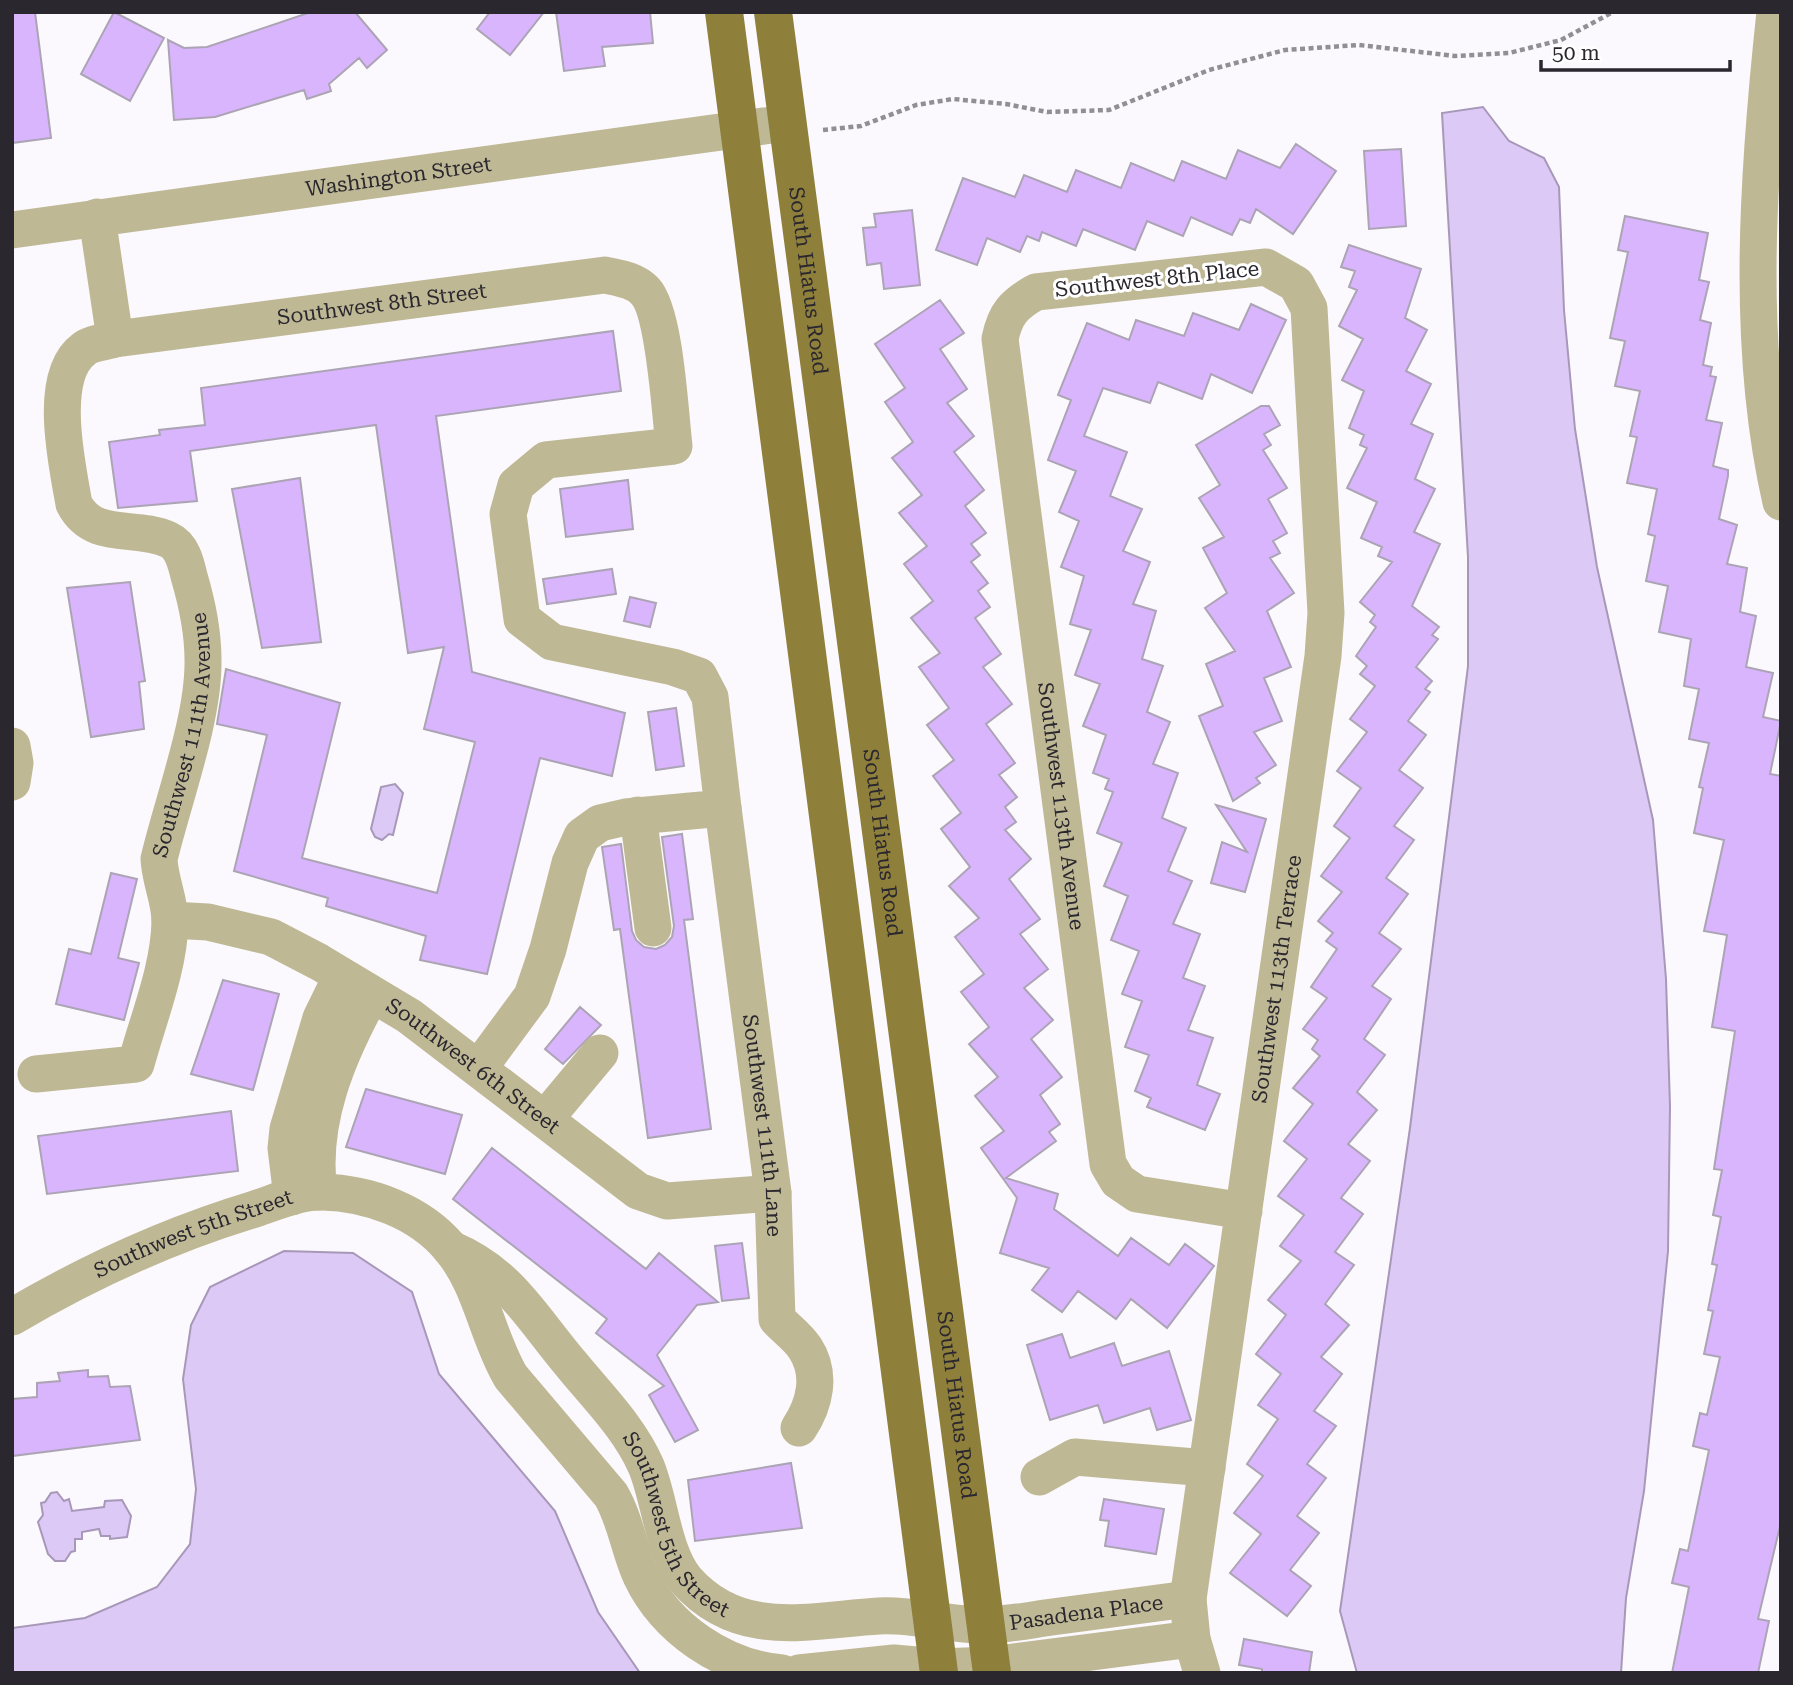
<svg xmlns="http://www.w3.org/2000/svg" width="1793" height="1685" font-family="'Roboto Serif',serif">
  <rect width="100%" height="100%" fill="#fbf9fd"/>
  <!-- water -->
  <path fill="#ddc9f5" stroke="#a798b9" stroke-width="2" d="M1483 107 1509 141 1544 158 1559 187 1564 310 1575 429 1597 567 1653 820 1666 979 1670 1106 1668 1251 1644 1491 1626 1598 1621 1673H1357L1340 1611 1410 1128 1468 666V557L1442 113Z
    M395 784 403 793 393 835 389 834 382 840 375 837 371 829 381 787Z
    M284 1251 353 1253 412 1292 439 1374 555 1511 598 1612 640 1673H12V1628L85 1618 157 1587 190 1544 196 1489 183 1379 191 1325 210 1287Z
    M57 1492 64 1501 69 1499 72 1511 104 1507 105 1501 122 1500 131 1516 127 1537 110 1539V1536H101L99 1529 82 1532V1539H75V1551L71 1552 65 1561H55L48 1554 38 1522 43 1515 41 1503 45 1502 51 1493Z"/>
  <!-- building -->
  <path fill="#d9b5fe" stroke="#aca4b5" stroke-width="2" d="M12 12H35L51 138 12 143Z
    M114 12 164 38 130 101 81 74Z
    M311 12H355L387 50 367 68 359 58 329 84 331 91 307 99 304 90 215 117 174 120 168 40 184 48 207 47Z
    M490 12H544L510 55 477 29Z
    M556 12H650L653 43 602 47 605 66 564 71Z
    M1296 144 1336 171 1293 234 1256 209 1250 223 1240 219 1232 235 1191 217 1183 236 1147 221 1135 250 1083 229 1076 246 1042 232 1039 241 1027 236 1020 252 987 238 977 265 936 250 963 178 1015 197 1024 175 1067 192 1076 170 1121 188 1131 163 1174 181 1182 161 1226 179 1238 150 1280 168Z
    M1401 149 1406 226 1369 229 1364 151Z
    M912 210 920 285 884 289 881 263 867 265 863 228 876 227 874 214Z
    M1625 216 1708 233 1699 280 1709 282 1700 320 1711 323 1703 365 1712 367 1710 376 1716 377 1706 420 1722 423 1713 466 1728 470V476L1719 519 1737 525 1727 564 1747 568 1740 612 1756 616 1746 667 1773 673 1763 717 1781 721 1770 774 1781 776V1522L1758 1619 1769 1621 1758 1673H1672L1689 1587 1672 1583 1680 1549 1688 1551 1709 1450 1693 1446 1700 1413 1707 1415 1720 1357 1704 1354 1713 1311 1708 1310 1717 1265 1712 1264 1721 1217 1713 1215 1722 1170 1714 1169 1735 1031 1712 1027 1727 935 1704 931 1724 840 1694 833 1703 788 1699 787 1709 743 1689 739 1699 689 1684 686 1691 639 1659 632 1668 586 1646 581 1655 536 1648 534 1657 489 1627 483 1637 437 1630 436 1640 391 1615 386 1625 341 1610 338 1628 252 1618 250Z
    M1349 245 1421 269 1405 318 1427 330 1406 371 1431 384 1411 424 1433 434 1415 479 1435 489 1414 532 1440 544 1412 606 1439 627 1432 635 1438 639 1416 667 1432 681 1425 689 1430 692 1408 721 1426 735 1399 770 1423 788 1394 826 1414 840 1386 878 1408 894 1379 933 1401 949 1372 986 1391 999 1364 1039 1385 1055 1357 1092 1377 1110 1348 1144 1370 1161 1341 1198 1363 1214 1335 1252 1354 1265 1325 1304 1349 1325 1321 1357 1342 1374 1314 1411 1336 1426 1307 1464 1326 1478 1297 1516 1319 1533 1290 1570 1311 1586 1287 1616 1230 1573 1261 1534 1234 1513 1263 1476 1247 1464 1278 1419 1258 1405 1281 1374 1256 1354 1286 1315 1268 1300 1301 1261 1280 1246 1304 1215 1278 1196 1307 1159 1284 1141 1313 1104 1293 1088 1320 1056 1312 1049 1318 1040 1303 1029 1327 998 1311 987 1337 949 1326 941 1333 933 1318 921 1342 892 1321 876 1350 838 1334 826 1361 788 1337 771 1367 732 1350 719 1375 686 1360 674 1367 666 1356 656 1376 627 1370 622 1375 615 1360 602 1392 562 1378 556 1382 547 1361 538 1377 502 1347 488 1367 448 1360 445 1364 435 1349 428 1364 391 1342 380 1363 339 1339 326 1357 290 1349 287 1355 271 1341 267Z
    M940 300 964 333 940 349 967 389 947 403 974 436 954 452 984 490 965 506 986 533 971 544 980 555 971 562 988 583 978 591 990 607 975 618 1001 654 983 667 1012 704 986 724 1015 763 999 775 1017 797 1005 807 1016 822 1005 830 1031 859 1009 879 1040 919 1020 934 1048 969 1024 988 1053 1020 1031 1039 1062 1077 1040 1095 1060 1124 1049 1132 1056 1141 1006 1178 1058 1194 1054 1209 1118 1256 1131 1238 1169 1265 1185 1244 1214 1266 1167 1328 1131 1299 1116 1319 1078 1291 1062 1312 1032 1290 1049 1268 1000 1253 1017 1198 981 1148 1004 1131 975 1096 998 1077 969 1044 989 1027 961 992 984 974 955 937 979 918 949 886 970 867 941 829 961 813 933 776 954 760 927 725 949 708 919 667 940 653 911 618 933 601 904 564 927 546 899 513 922 495 892 458 913 442 885 402 905 388 875 344Z
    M1251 304 1286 320 1252 393 1211 374 1202 399 1158 382 1150 403 1103 388 1084 436 1127 452 1110 496 1142 509 1123 551 1150 562 1133 604 1156 611 1142 659 1163 666 1147 712 1170 722 1153 764 1178 773 1162 818 1186 828 1168 871 1192 881 1173 924 1200 934 1183 978 1205 986 1188 1030 1213 1038 1197 1085 1220 1094 1205 1130 1147 1107 1151 1098 1135 1091 1149 1055 1125 1047 1142 1001 1122 994 1139 951 1111 940 1128 896 1104 886 1122 843 1097 833 1113 792 1105 789 1109 779 1093 773 1106 735 1083 726 1100 684 1075 675 1091 630 1070 624 1084 576 1061 567 1079 521 1059 512 1076 471 1048 460 1071 400 1058 395 1087 323 1129 340 1136 320 1184 336 1193 313 1239 330Z
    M613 331 621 391 436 416 472 672 625 713 612 776 540 758 487 974 420 960 426 936 326 906 328 898 234 871 267 735 217 724 226 669 340 703 302 858 437 893 475 742 424 729 444 647 408 653 376 425 190 451 197 501 118 508 109 442 160 435 159 430 205 425 201 388Z
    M1261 406H1269L1280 425 1264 434 1271 445 1263 450 1287 488 1268 499 1287 533 1273 541 1280 553 1270 558 1294 593 1267 611 1291 667 1264 678 1282 721 1254 732 1276 765 1256 778 1260 783 1233 801 1199 716 1223 706 1206 664 1235 651 1205 608 1227 593 1203 548 1224 537 1199 498 1220 485 1196 445Z
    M300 478 321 642 262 648 232 489Z
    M628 480 633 529 566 537 560 489Z
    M612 569 616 594 547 604 543 579Z
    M130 582 145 681 139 682 144 729 91 737 67 588Z
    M630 597 656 603 650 627 624 621Z
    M676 708 684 766 656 770 648 712Z
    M1216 805 1266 819 1245 892 1211 883 1222 842 1247 852Z
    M682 834 693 919 684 920 711 1129 648 1138 620 929 614 930 602 847 621 844 632 931 636 940 644 947 656 949 665 945 672 937 674 926 662 837Z
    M111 873 137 879 118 958 139 963 124 1020 56 1004 69 949 91 954Z
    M223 980 279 994 253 1090 191 1074Z
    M580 1007 601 1025 563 1064 545 1049Z
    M366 1089 462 1115 445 1174 346 1147Z
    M231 1111 238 1171 47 1194 38 1136Z
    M492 1148 646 1269 659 1253 718 1302 697 1305 657 1355 698 1430 675 1442 649 1395 664 1386 596 1333 607 1319 453 1199Z
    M742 1243 749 1298 722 1301 715 1246Z
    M1062 1334 1070 1358 1114 1343 1122 1366 1169 1351 1191 1420 1157 1430 1150 1408 1104 1423 1098 1405 1050 1420 1027 1345Z
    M88 1370V1377L108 1376 110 1387 130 1386 140 1440 12 1456V1399L37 1397V1383L60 1381 58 1373Z
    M791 1463 802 1528 695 1541 688 1480Z
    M1104 1499 1164 1509 1156 1554 1105 1546 1109 1521 1100 1520Z
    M1244 1639 1312 1652 1309 1673H1262V1669L1239 1665Z"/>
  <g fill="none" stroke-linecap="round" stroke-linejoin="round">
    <!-- path -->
    <path stroke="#918f94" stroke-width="4.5" stroke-dasharray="5 3.5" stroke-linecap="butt" d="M823 130 861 126 916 105 953 99 1006 104 1047 112 1109 110 1209 70 1285 50 1359 45 1455 56 1509 53 1561 40 1613 12"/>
    <!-- minor -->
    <g stroke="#bfb895" stroke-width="37">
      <path d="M1775 12C1758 170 1745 346 1781 502"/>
      <path d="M97 217 115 339"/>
      <path id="s1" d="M12 230 786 123"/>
      <path d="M12 746 15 763 12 782"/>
      <path id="s2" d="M723 808 773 1193 777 1319C785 1328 798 1337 805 1348 822 1374 815 1404 799 1428"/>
      <path d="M638 815 653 928"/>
      <path id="s3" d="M170 920 208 922 271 937 319 962 409 1016 638 1191 667 1201 773 1193"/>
      <path id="s4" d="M36 1074 136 1064C148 1019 169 969 170 922 170 900 160 881 159 859 173 800 204 719 203 660 203 631 197 603 189 576 186 563 182 546 169 540 135 524 94 542 74 504 67 464 47 376 84 349 91 343 106 342 115 339L605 275C619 278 635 280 645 291 665 312 670 413 674 446L546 460 516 485 508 514 522 619 552 642 673 667 699 676 710 697 723 808 626 817 600 823 582 836 570 863 548 949 532 996 479 1068"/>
      <path d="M545 1119 600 1053"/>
      <path d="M319 1192C309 1122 338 1055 371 995"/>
      <path d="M292 1197 286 1148 288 1129 321 1018 341 977"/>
      <path id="s5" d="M451 1249C510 1274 531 1317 571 1364 597 1396 629 1427 646 1466 660 1499 663 1553 686 1580 740 1641 810 1620 879 1616 913 1614 949 1625 984 1625 1006 1625 1030 1620 1052 1617 1097 1611 1143 1605 1188 1599"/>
      <path id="s6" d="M12 1317C90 1271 169 1235 255 1209 276 1202 300 1191 322 1192 368 1193 419 1211 450 1248 481 1284 487 1337 511 1377L611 1495C626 1521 629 1550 641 1576 666 1629 724 1668 782 1673"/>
      <path d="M1039 1477 1075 1457 1207 1468"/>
      <path d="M799 1673 894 1663 939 1667 991 1665 1192 1639"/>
      <path id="s7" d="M1202 1673 1192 1639 1188 1599 1323 656 1326 613 1309 308 1296 284 1266 267 1036 292C1014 304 1005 314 1000 339L1108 1164 1118 1181 1137 1194 1244 1211"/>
    </g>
    <!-- major -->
    <g stroke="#8e7f3b" stroke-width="38">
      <path d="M724 12 939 1673"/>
      <path id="s8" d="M773 12 992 1673"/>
    </g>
  </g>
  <g text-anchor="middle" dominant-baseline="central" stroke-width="6" stroke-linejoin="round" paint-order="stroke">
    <!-- street labels -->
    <g font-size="21" fill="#2a272e" stroke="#fff">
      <text stroke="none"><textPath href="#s1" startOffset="390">Washington Street</textPath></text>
      <text transform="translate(1157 279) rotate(-6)">Southwest 8th Place</text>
      <text stroke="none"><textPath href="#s8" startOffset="271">South Hiatus Road</textPath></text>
      <text stroke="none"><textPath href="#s4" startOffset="1213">Southwest 8th Street</textPath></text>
      <text stroke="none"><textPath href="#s4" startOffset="438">Southwest 111th Avenue</textPath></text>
      <text stroke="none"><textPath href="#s7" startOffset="2203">Southwest 113th Avenue</textPath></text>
      <text stroke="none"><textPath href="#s8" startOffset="838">South Hiatus Road</textPath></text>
      <text stroke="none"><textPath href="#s7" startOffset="702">Southwest 113th Terrace</textPath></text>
      <text stroke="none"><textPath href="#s3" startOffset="343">Southwest 6th Street</textPath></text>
      <text stroke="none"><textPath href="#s2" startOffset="320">Southwest 111th Lane</textPath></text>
      <text stroke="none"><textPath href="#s6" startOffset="200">Southwest 5th Street</textPath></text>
      <text stroke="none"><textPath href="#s8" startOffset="1405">South Hiatus Road</textPath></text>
      <text stroke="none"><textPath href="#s5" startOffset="364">Southwest 5th Street</textPath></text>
      <text stroke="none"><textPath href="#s5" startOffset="831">Pasadena Place</textPath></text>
    </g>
  </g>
  <!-- border -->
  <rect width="1793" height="1685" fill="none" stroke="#2a272e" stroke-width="28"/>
  <!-- scale -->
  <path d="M1541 60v10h189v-10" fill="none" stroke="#2a272e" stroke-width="3.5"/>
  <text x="1552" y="60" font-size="21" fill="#2a272e" stroke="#ffffff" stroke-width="5" paint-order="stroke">50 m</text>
</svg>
